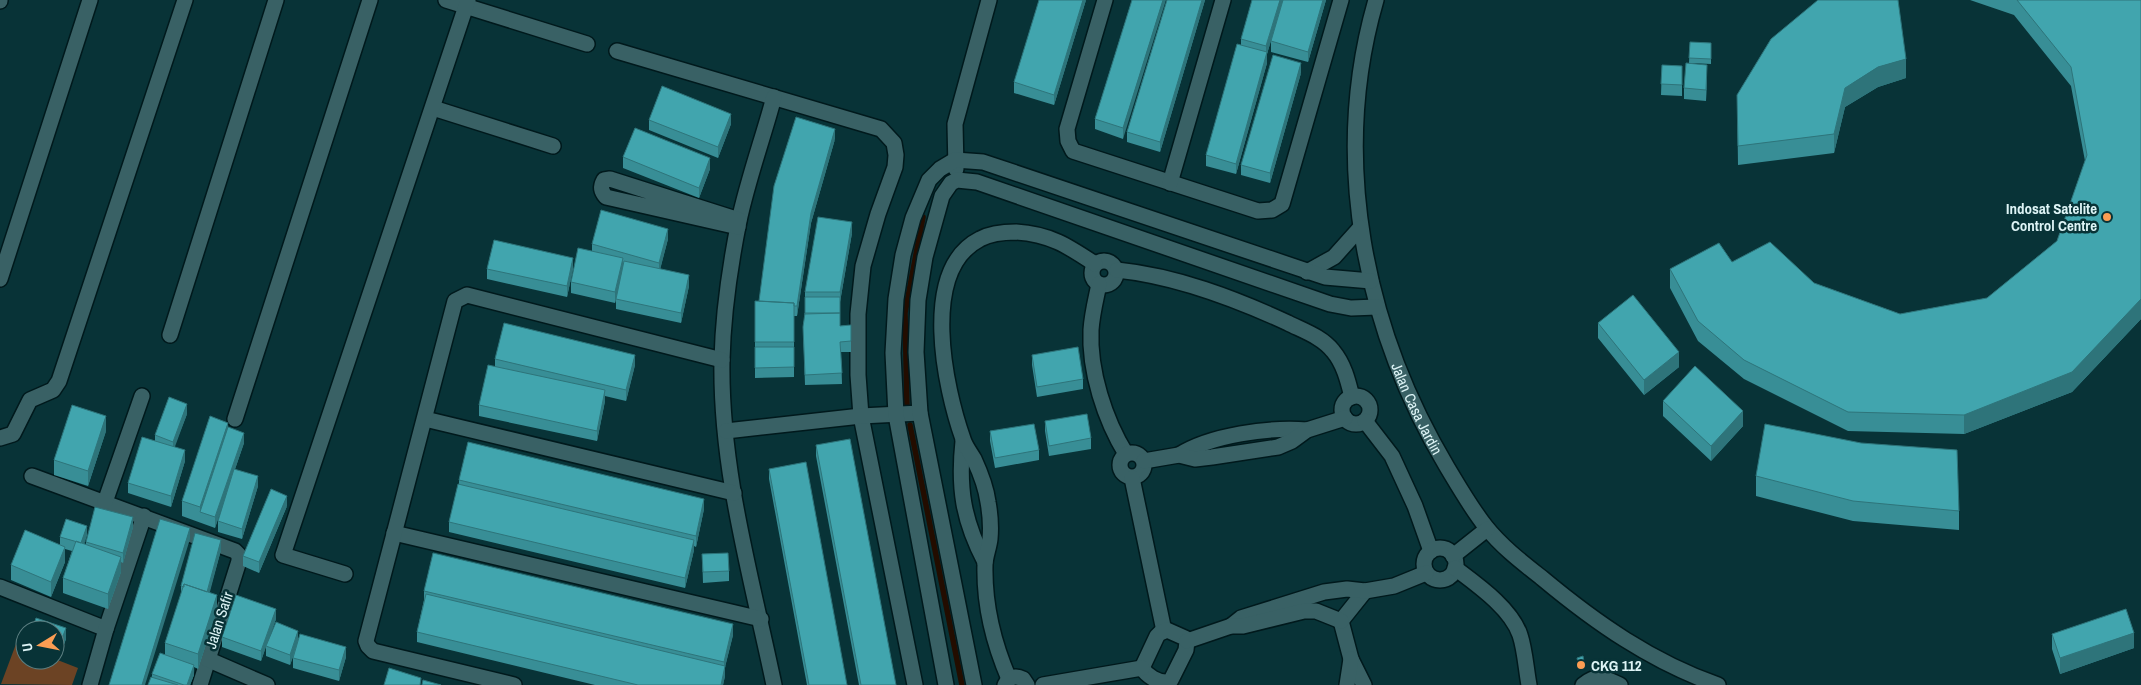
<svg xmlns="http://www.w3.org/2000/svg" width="2141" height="685" font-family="'Archivo Narrow',sans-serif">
  <rect width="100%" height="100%" fill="#083337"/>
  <!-- green -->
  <path fill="#6c4324" d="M16 644 25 648V660L55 659 78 668 72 685 1 684Z"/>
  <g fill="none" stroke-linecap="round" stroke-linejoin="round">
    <!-- stream -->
    <path stroke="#230d00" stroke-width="5.5" d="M907 407 905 313 923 217
      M910 425 962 685"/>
    <!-- minor casing -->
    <g stroke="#00191c" stroke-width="18">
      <g id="minor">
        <path d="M446 0 587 44"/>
        <path d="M1105 0 1067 129 1068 141 1073 151 1258 211 1272 210 1282 204 1341 0"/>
        <path id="s1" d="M1376 0C1330 158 1364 328 1447 467 1459 487 1471 508 1486 527 1502 547 1523 563 1542 578 1596 623 1652 662 1718 685"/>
        <path d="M0 1V0"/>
        <path d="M617 51 881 129 894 143 896 155 895 167 878 214 863 266 858 314V375L861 416 915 685"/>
        <path d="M774 97C763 138 748 179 739 221 730 266 723 314 722 360 720 470 752 579 774 685"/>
        <path d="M433 108 553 146"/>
        <path d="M956 169 955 124 989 0"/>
        <path d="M1170 183 1223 0"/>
        <path d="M738 227 606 197C601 191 600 187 604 180L610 179 739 220"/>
        <circle cx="1104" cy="273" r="12"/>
        <path d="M1117 270C1176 276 1234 298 1288 323 1304 331 1322 337 1333 351 1344 364 1348 381 1352 397"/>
        <path d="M1307 272 1334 257 1360 228"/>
        <path d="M0 279 90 0"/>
        <path d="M1099 284C1096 299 1092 314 1091 330 1089 371 1105 420 1126 454"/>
        <path d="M170 335 276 0"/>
        <circle cx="1356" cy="410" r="14"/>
        <path d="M235 419 370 0"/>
        <path d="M425 419 734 493"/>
        <path d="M1365 421 1392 456 1415 506 1431 551"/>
        <path d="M726 431 861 416 920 413"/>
        <path d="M0 438 13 434 30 400 53 390 59 381 185 0"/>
        <path d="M963 441C958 488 963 520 985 562"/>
        <circle cx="1132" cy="465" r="12"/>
        <path d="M1179 455C1211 435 1269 427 1307 430"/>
        <path d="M1144 461 1179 455 1195 459 1212 457 1278 447 1292 441 1307 430 1345 418"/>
        <path d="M32 476 235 551 239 555V561L200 685"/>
        <path d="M1132 478 1164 631"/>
        <path d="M105 502 142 396"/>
        <path d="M394 533 761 619"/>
        <circle cx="1440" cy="564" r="16"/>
        <path d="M1453 556 1487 529"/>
        <path d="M1455 568C1476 584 1511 608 1520 635 1525 650 1526 669 1529 685"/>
        <path d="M345 574 283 555 468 0"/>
        <path d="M0 587 106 629"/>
        <path d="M1341 621 1351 659 1364 685"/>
        <path d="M1341 621 1365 591"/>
        <path d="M1231 626 1241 618 1324 592 1347 589 1365 591 1394 586 1426 573"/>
        <path d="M1167 630 1185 638 1187 641 1186 650 1171 680 1168 682C1158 683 1147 676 1142 668L1157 636 1160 633Z"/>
        <path d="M1187 641 1231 626H1243L1304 611H1316L1341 621"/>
        <path d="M207 659 267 685"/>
        <path d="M1009 679C993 642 984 606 985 565 985 557 989 548 990 539 991 528 990 513 988 502 986 487 980 472 974 459 970 452 965 446 963 439 945 388 919 270 980 239 991 233 1003 232 1016 232 1050 234 1068 246 1095 264"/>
        <path d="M90 685 106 629 144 516"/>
        <path d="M514 685 373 651 368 646 366 641 455 301 467 295 722 360"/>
        <path d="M946 685 896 415 893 353 896 299 903 255 913 218 929 180 940 169 955 160 983 162 1325 277 1371 281"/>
        <path d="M974 685 920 413 916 352 918 300 925 257 942 196 951 183 957 180 977 182 1330 304 1351 308 1377 307"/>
        <path d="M1005 685C1009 677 1015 675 1023 679L1027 685"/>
        <path d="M1043 685 1142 668"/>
        <path d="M1347 685 1351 659"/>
        <path d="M1583 685C1598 673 1604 678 1620 685"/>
      </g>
    </g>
    <!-- minor -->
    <use href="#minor" stroke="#396165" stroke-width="15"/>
  </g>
  <!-- wall -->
  <path fill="#388e96" d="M1086 0 1054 105 1014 93V82Z
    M1132 0 1123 139 1095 129V119Z
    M1167 0H1205L1160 152 1127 142V132Z
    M1283 0 1267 54V63L1236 174 1206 166V155L1241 45V39Z
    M1283 0H1326L1308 62 1271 52V41Z
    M1970 0H2141V319L2072 392 1964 434 1848 431 1744 379 1698 341 1670 288V269L1732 262 1814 283 1900 314 1987 298 2057 241 2085 161 2071 86 2014 15Z
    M1690 42 1711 43V64L1689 63Z
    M1662 65 1682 66V96L1661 95Z
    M1301 73 1270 183 1241 175V165Z
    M1707 75 1706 101 1684 99V88Z
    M1906 78 1878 87 1845 107 1834 153 1738 165 1737 95Z
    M649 120 731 124 718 158 649 130Z
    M835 139 811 223 797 316H794V377L755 378V301H759Z
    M623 157 710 169 699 198 623 168Z
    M852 233 840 302V326L851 325V352H841L842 384 805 385 803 327 805 314V292Z
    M668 239 660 269 689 286 681 323 616 309V299L615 303 571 293V282L592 251V244Z
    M487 269H573L567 297 487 279Z
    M1598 323 1679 367 1644 395 1598 338Z
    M1032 355 1083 379V389L1037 397 1032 365Z
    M495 359 635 365 626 401 605 396V401L597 441 479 416V405L495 367Z
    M1663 401 1743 426 1711 461 1663 416Z
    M187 414 174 447 185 461 171 507 128 493V483L155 441V435Z
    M1045 421 1091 438V449L1049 456 1045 431Z
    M228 427 244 443 235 469 258 486 242 539 218 532V521L230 483 215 528 182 516V501Z
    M106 431 88 486 54 475V460Z
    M990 431 1039 450V460L995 468 990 441Z
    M816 445 896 685H859L816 456Z
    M769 469 847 685H807L769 479Z
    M1756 476 1959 511V530L1853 521 1756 496Z
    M459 480 704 509 696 547 694 546V550L685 588 449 532V522L459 484Z
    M287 506 259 573 243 566V556Z
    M133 527 123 563 121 562V572L108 609 63 593V578L72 551 65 549V562L51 597 11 580V565L60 545V537L86 544V542Z
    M221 550 209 593 217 610 198 669 194 667V675L190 685H148L152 677V674L165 655V643L181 595V586Z
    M702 554 729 571V581L703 583Z
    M424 591 733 635 725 667V676L723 685H595L417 642V632L424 600Z
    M276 619 267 644 298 638 346 657 339 681 293 668V658L296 649 290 665 266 656V646L261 661 222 647V637Z
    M55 630 66 639 60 655 55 653Z
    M2052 634 2134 648 2060 674 2052 649Z"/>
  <!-- shaded-wall -->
  <path fill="#2e747a" d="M1083 0H1086L1054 105V95Z
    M1163 0H1166L1123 139V128Z
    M1202 0H1205L1160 152V142Z
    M1280 0H1283L1267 54V63L1236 174V164L1266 55V46Z
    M1323 0H1326L1308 62V52Z
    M1906 59V78L1878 87 1845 107 1834 153V134L1845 88 1878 67Z
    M1301 63V73L1270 183V173Z
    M1707 65V75L1706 101V90Z
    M731 114V124L718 158V147Z
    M835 129V139L811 223 797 316V306L811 213Z
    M710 158V169L699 198V188Z
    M852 222V233L840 302V292Z
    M668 229V239L659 274V263Z
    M573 258V269L567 297V286Z
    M623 258V269L615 303V292Z
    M689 275V286L681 323V313Z
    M2141 299V319L2072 392 1964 434V415Z
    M1679 352V367L1644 395V380Z
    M635 355V365L626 401V390Z
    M605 390V401L597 441V431Z
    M187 404V414L173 452V442Z
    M1743 411V426L1711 461V446Z
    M106 416V431L88 486V471Z
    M228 423V438L200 512V507Z
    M244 433V443L215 528V517Z
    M185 450V461L171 507V496Z
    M258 476V486L242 539V529Z
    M287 496V506L259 573V562Z
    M704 499V509L696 547V536Z
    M133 517V527L123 563V553Z
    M87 526V536L81 554V543Z
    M190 528V539L145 685H142Z
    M221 540V550L207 603V593Z
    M694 540V550L685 588V578Z
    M65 547V562L51 597V582Z
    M121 557V572L108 609V594Z
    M217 595V610L198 669V654Z
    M276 609V619L261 661V651Z
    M733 624V635L725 667V676L723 685H721L724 672V662Z
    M66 628V639L60 655V644Z
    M298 631V641L290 665V655Z
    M2134 633V648L2060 674V658Z
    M346 647V657L339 681V670Z
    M1584 662V667L1578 669V663Z
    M194 665V675L190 685H187Z"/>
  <!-- building -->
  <path fill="#41a5ae" stroke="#2e747a" d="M1039 0H1083L1054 95 1014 82Z
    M1132 0H1163L1123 128 1095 119Z
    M1167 0H1202L1160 142 1127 132Z
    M1252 0H1280L1266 46 1241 39Z
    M1283 0H1323L1308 52 1271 41Z
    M1818 0H1898L1906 59 1878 67 1845 88 1834 134 1738 146 1737 95 1771 39Z
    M2017 0H2141V299L2072 372 1964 415 1848 412 1744 360 1698 321 1670 269 1719 243 1732 262 1770 242 1814 283 1900 314 1987 298 2057 241 2087 155 2071 67Z
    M1690 42 1711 43V59L1689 58Z
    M1237 44 1267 52 1236 164 1206 155Z
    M1273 55 1301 63 1270 173 1241 165Z
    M1686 63 1707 65 1706 90 1684 88Z
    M1662 65 1682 66V85L1661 84Z
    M662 86 731 114 718 147 649 120Z
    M796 117 835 129 811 213 797 306H794V303L759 301 774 186Z
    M635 128 710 158 699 188 623 157Z
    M601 210 668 229 659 263 592 244Z
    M818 217 852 222 840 292H805Z
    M494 240 573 258 567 286 487 269Z
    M578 248 623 258 615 292 571 282Z
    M624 261 689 275 681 313 616 299Z
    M1633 295 1679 352 1644 380 1598 323Z
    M805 297H840V313L805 314Z
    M755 301 794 303V342H755Z
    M805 313H840V326L851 325V341L840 342 842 373 805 375 803 327Z
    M504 323 635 355 626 390 495 359Z
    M755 347H794V367L755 368Z
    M1078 347 1083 379 1037 387 1032 355Z
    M488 365 605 390 597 431 479 405Z
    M1695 366 1743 411 1711 446 1663 401Z
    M169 397 187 404 173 442 155 435Z
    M72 405 106 416 88 471 54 460Z
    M1087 414 1091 438 1049 446 1045 421Z
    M210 416 228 423 200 507 182 501Z
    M1034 424 1039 450 995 458 990 431Z
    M1765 424 1861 443 1957 450 1959 511 1853 501 1756 476Z
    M228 427 244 433 215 517 200 512Z
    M142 437 185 450 171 496 128 483Z
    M850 439 896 685H861L816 445Z
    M468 442 704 499 696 536 459 480Z
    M806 462 847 685H809L769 469Z
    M234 469 258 476 242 529 218 521Z
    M458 484 694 540 685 578 449 522Z
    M271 489 287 496 259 562 243 556Z
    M95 507 133 517 123 553 86 542Z
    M66 519 87 526 81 543 60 537Z
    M160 519 190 528 142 685H109Z
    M25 530 65 547 51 582 11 565Z
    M195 533 221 540 207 592 184 584V587L181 586Z
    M76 541 121 557 108 594 63 578Z
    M433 553 733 624 724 662 424 591Z
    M728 553 729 571 703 572 702 554Z
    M184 584 217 595 198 654 165 643Z
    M426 594 725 666 721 685H638L417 632Z
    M236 595 276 609 261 651 222 637Z
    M2126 609 2134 633 2060 658 2052 634Z
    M36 618 66 628 60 644 55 642V630H32Z
    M276 622 298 631 290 655 266 646Z
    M300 634 346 647 339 670 293 658Z
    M160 653 194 665 187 685H184L152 674Z
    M1583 656 1584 662 1578 663 1577 658Z
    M389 668 421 678 420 685H384Z
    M151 677 178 685H148Z
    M423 680 441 685H422Z"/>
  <!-- markers -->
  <g fill="#fc9d53" stroke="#083337" stroke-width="2">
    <circle cx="2107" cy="217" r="5"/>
    <circle cx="1581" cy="665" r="5"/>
  </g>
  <g text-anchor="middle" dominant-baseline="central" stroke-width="5" stroke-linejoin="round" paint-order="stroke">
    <!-- poi labels -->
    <g font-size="15" font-weight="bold" fill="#def4f6" stroke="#083337" text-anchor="end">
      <text x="2097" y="208">Indosat Satelite<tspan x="2097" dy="17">Control Centre</tspan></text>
      <text x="1591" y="665" text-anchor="start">CKG 112</text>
    </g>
    <!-- street labels -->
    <g font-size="15" fill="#def4f6" stroke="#083337">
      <text stroke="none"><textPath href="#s1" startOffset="420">Jalan Casa Jardin</textPath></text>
      <text transform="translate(219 620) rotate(-72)">Jalan Safir</text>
    </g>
  </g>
  <!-- north arrow -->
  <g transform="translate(40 645) rotate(260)"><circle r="24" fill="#083337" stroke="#5e8083"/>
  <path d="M0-4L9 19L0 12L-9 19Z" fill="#fc9d53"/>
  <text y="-8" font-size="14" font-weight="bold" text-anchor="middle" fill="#def4f6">U</text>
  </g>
</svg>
